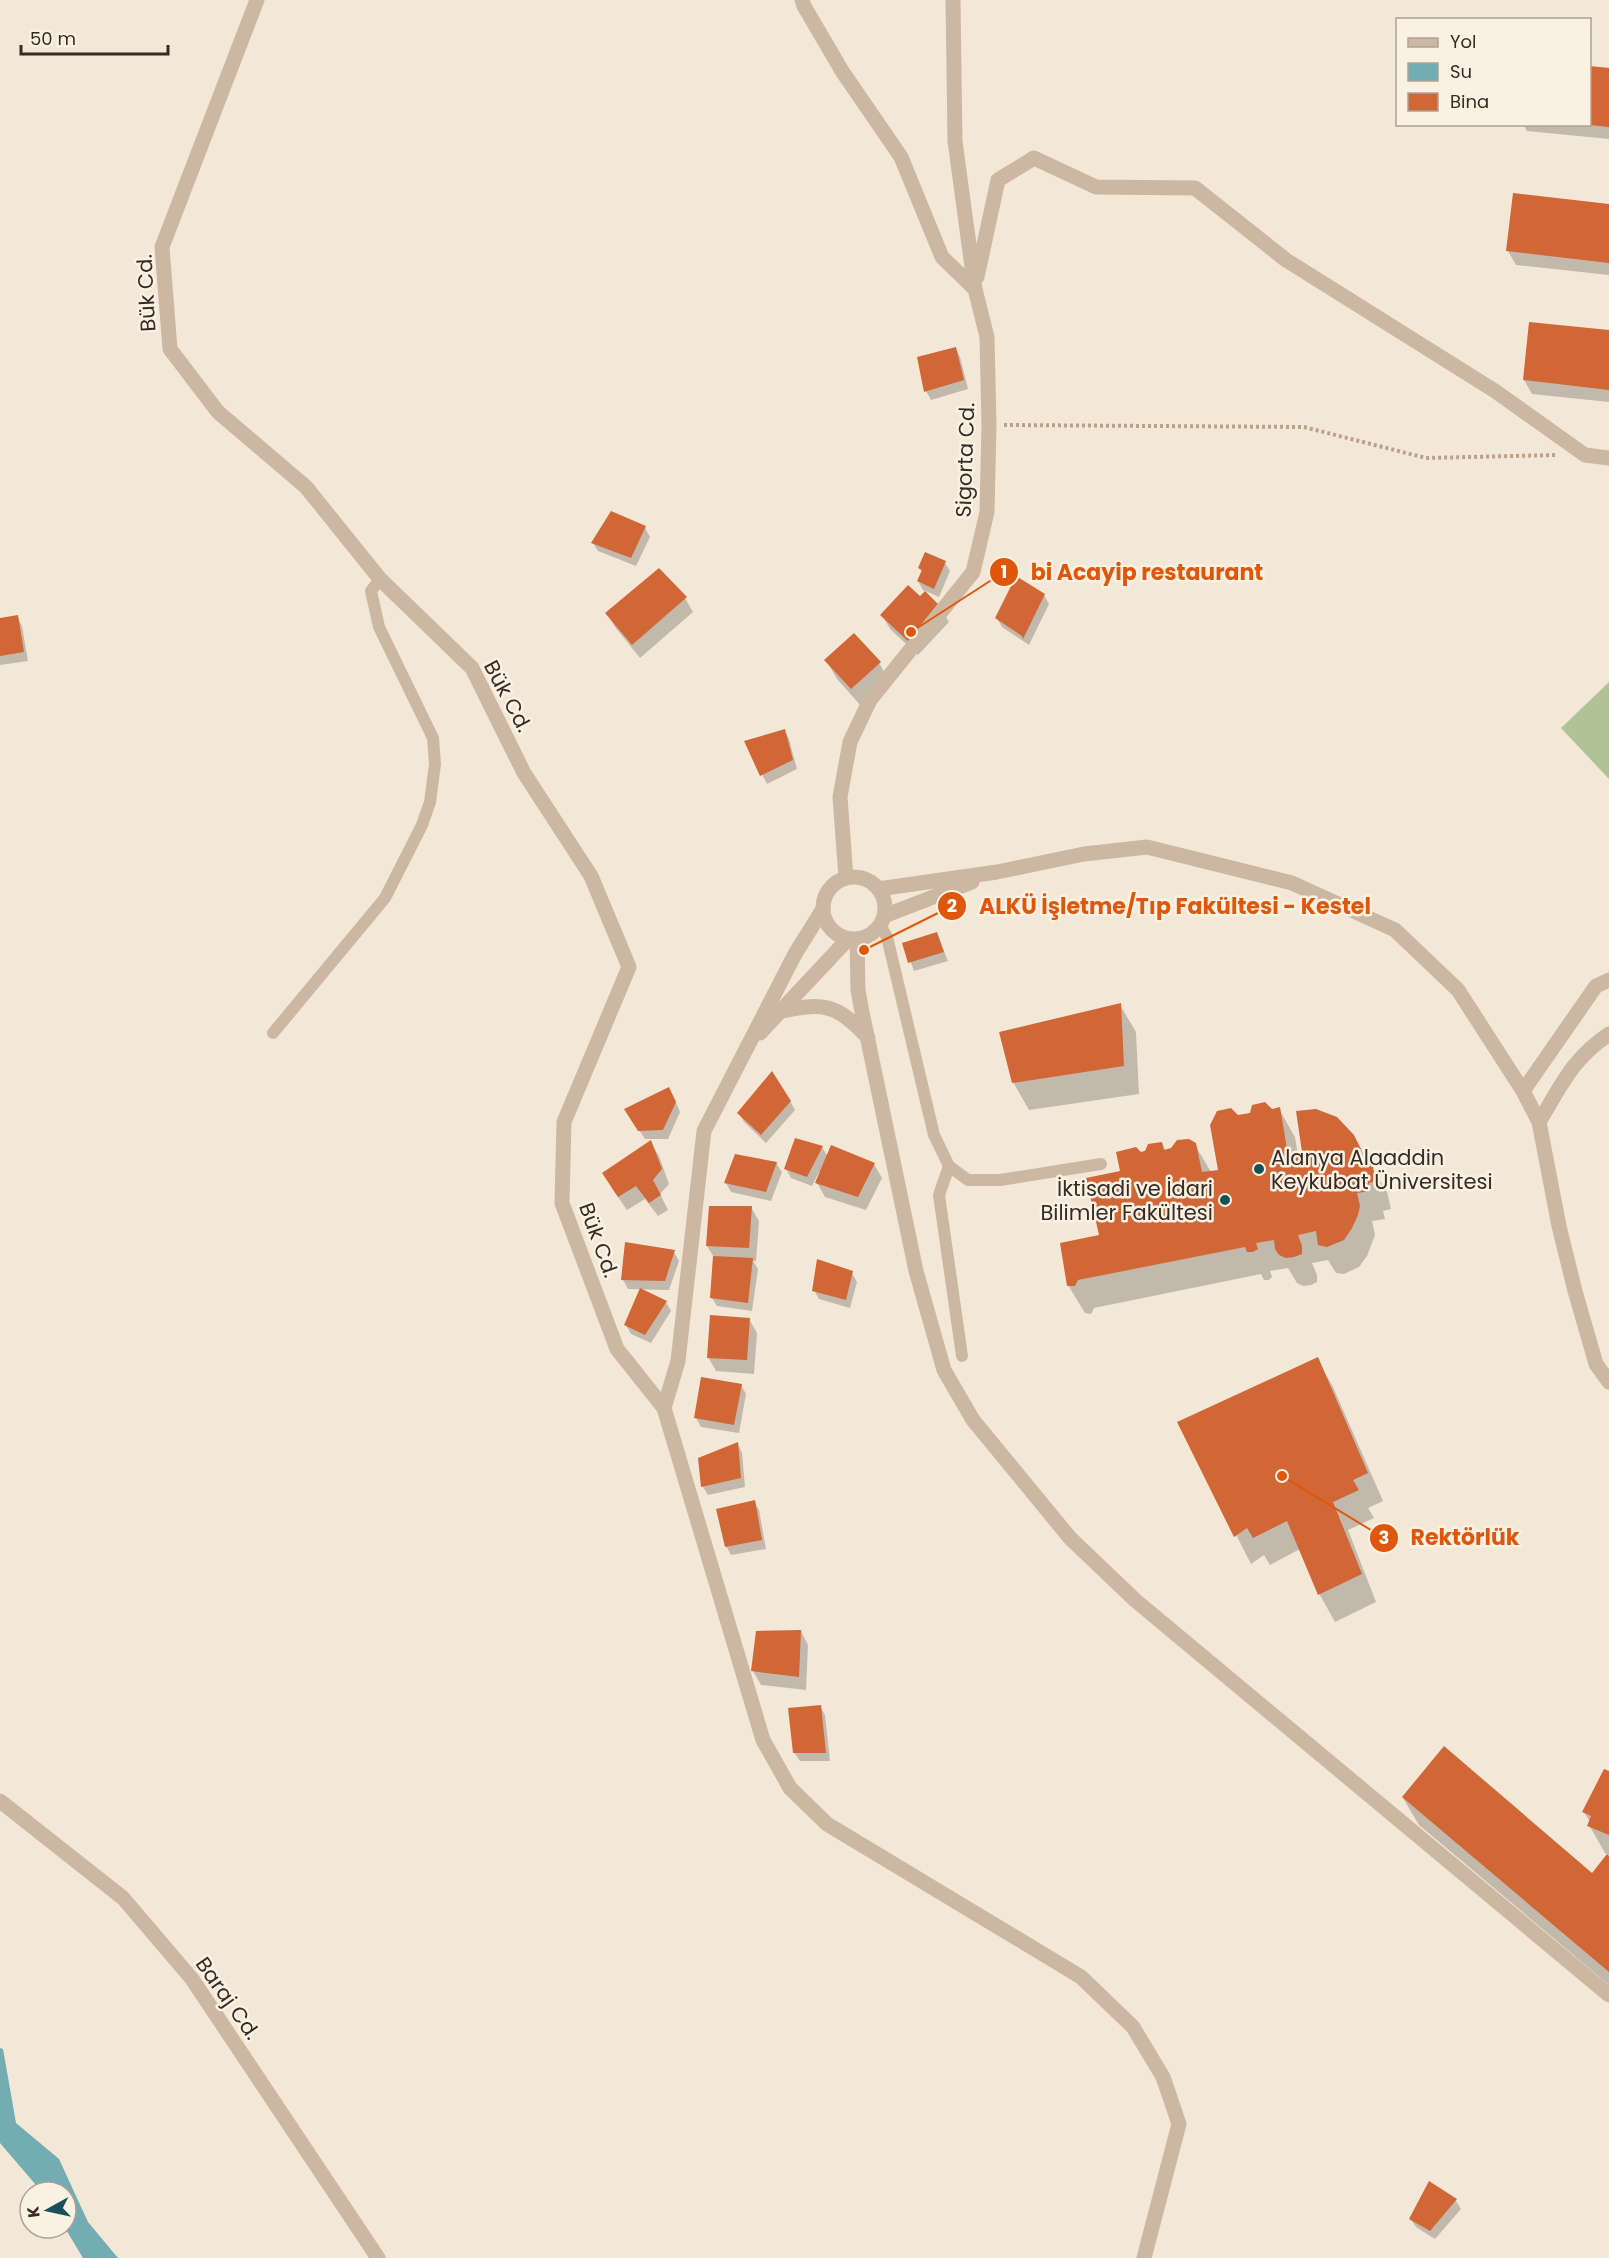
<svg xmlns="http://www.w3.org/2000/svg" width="1609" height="2258" font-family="Poppins,sans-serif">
  <rect width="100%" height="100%" fill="#f3e8d7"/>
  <!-- green -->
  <path fill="#b1c396" d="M1609 682V779L1561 728Z"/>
  <!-- water -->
  <path fill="#73acb3" d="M0 2048 3 2049 16 2123 59 2159 88 2222 118 2258H83L65 2228 66 2192H42L0 2143Z"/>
  <!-- shadow -->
  <path fill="#0003" d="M1590 67 1609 69V139L1527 131 1523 124H1590Z
    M1609 205V275L1516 265 1508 251Z
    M1530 323 1609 332V402L1532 394 1524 380Z
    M955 348 960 357 968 389 931 400 926 391Z
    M612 513 645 528 650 537 636 566 598 551 593 543Z
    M945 563 950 571 939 597 923 590 918 581 922 572 919 568Z
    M1044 595 1049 604 1029 645 1002 627 997 618Z
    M685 598 693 612 640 658 615 627 607 613Z
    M920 598 941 609 949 622 918 655 890 629 882 615Z
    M17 617 22 626 28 661 0 665V620Z
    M826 660 879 663 890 682 862 707 837 679Z
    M784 730 789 739 797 769 767 784 746 742Z
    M937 934 948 961 914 971 904 944Z
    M1120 1005 1136 1032 1139 1094 1029 1110 1013 1082Z
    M674 1098 680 1112 668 1139H645L631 1118Z
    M790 1101 795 1110 766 1143 744 1122 739 1113Z
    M1279 1109 1295 1137 1298 1155 1353 1136 1387 1192 1391 1209 1383 1211 1385 1219 1372 1221 1375 1235 1367 1256 1359 1267 1344 1274 1336 1273 1328 1260 1312 1263 1317 1275V1282L1311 1285 1303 1286 1297 1283 1288 1268 1270 1271 1272 1277 1269 1280H1264L1261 1274 1094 1308 1091 1314 1085 1313 1068 1285 1101 1236 1121 1172 1140 1153 1161 1143 1166 1151 1195 1145 1211 1172 1220 1171 1237 1117Z
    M651 1143 659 1156 669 1184 660 1194 668 1210 658 1216 645 1199 627 1210 611 1187Z
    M822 1147 828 1157 874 1164 882 1178 866 1210 825 1197 817 1183 821 1173 819 1172 812 1186 791 1178 786 1169Z
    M776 1163 782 1172 771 1201 731 1192 726 1183Z
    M751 1207 759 1221 756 1261H753L758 1269 752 1311 717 1306 712 1298 715 1259 707 1246Z
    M627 1244 674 1252 679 1261 669 1290 628 1289 623 1280Z
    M852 1273 857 1282 850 1308 819 1299 814 1290Z
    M666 1302 671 1311 651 1343 631 1334 626 1325Z
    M749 1319 757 1333 754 1374 716 1371 708 1357Z
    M1317 1359 1333 1387 1383 1501 1368 1508 1374 1518 1348 1530 1376 1602 1335 1622 1320 1595 1300 1549 1270 1565 1264 1555 1251 1564 1179 1423Z
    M741 1385 746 1394 739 1433 701 1427 696 1418Z
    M738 1444 742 1453 745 1487 708 1495 703 1487 700 1459Z
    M754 1501 759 1510 766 1549 731 1555 726 1546Z
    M801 1631 808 1645 806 1690 761 1685 753 1671Z
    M820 1706 825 1715 830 1761H800L794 1752Z
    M1609 1773V1855L1605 1853 1589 1825 1590 1822 1584 1812Z
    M1403 1798 1592 1875 1609 1858V1985L1419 1825Z
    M1429 2184 1456 2201 1461 2209 1435 2239 1416 2227 1410 2218Z"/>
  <!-- building -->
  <path fill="#d16637" d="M1590 66 1609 68V127L1590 125Z
    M1513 193 1609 204V263L1506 251Z
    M1529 322 1609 330V390L1523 380Z
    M956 347 964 380 924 392 917 357Z
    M611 511 646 526 631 558 591 543Z
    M925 552 946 561 934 589 917 581 922 570 918 568Z
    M659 568 687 597 632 645 605 613Z
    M1016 576 1045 594 1023 639 1022 636 995 618Z
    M908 585 920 596 925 591 942 608 910 643 880 615Z
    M18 615 24 652 0 656V618Z
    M854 633 881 662 851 689 824 660Z
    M785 729 793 760 760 776 744 741Z
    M937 932 944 952 908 963 902 943Z
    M1121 1003 1124 1066 1012 1083 999 1032Z
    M772 1071 791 1101 761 1135 737 1113Z
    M669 1087 676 1102 663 1130 638 1131 624 1109Z
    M1265 1102 1272 1109 1280 1107 1288 1155 1302 1152 1296 1111 1316 1109 1337 1117 1354 1135 1361 1149 1354 1153 1357 1159H1363L1366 1165 1372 1163 1376 1181 1369 1183 1370 1191 1357 1193 1360 1206 1358 1215 1352 1228 1344 1240 1327 1247 1318 1245 1316 1231 1298 1235 1302 1246V1254L1294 1257 1286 1258 1279 1255 1275 1249 1274 1240 1256 1243 1258 1249 1253 1252H1247L1245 1247 1078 1280 1075 1286H1067L1060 1243 1099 1235 1086 1178 1120 1171 1116 1152 1136 1147 1141 1152 1145 1151 1148 1144 1162 1142 1164 1150 1171 1148 1177 1140 1189 1139 1196 1143 1202 1172 1218 1170 1210 1125 1217 1111 1231 1108 1238 1115 1250 1113 1252 1105Z
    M795 1138 823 1146 807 1177 784 1169Z
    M651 1140 662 1169 653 1180 661 1195 649 1203 636 1186 618 1197 602 1173Z
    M831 1145 875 1163 858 1197 815 1183Z
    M735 1154 777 1162 766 1192 724 1183Z
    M709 1206H752L749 1248 706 1246Z
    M625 1242 675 1250 665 1281 621 1280Z
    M713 1256 753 1258 748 1303 710 1298Z
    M817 1259 853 1271 846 1300 812 1291Z
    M640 1288 667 1301 645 1335 624 1325Z
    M710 1315 750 1318 747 1360 707 1358Z
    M1318 1357 1368 1473 1353 1480 1359 1490 1333 1502 1362 1574 1318 1595 1287 1521 1253 1538 1247 1528 1234 1537 1177 1422Z
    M701 1377 742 1384 734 1425 694 1418Z
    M738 1442 741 1478 701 1487 698 1458Z
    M755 1500 762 1540 725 1547 716 1509Z
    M801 1630 799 1677 751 1671 756 1631Z
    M821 1705 826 1753H793L788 1708Z
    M1444 1746 1592 1873 1607 1854 1609 1856V1972L1402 1797Z
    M1604 1769 1609 1771V1835L1587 1826 1591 1816 1582 1812Z
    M1429 2181 1457 2199 1430 2231 1409 2219Z"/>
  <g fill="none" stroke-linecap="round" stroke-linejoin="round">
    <!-- path -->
    <path stroke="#b8a28c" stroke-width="4" stroke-dasharray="3 3" stroke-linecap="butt" d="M1004 425 1304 427 1426 458 1557 455"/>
    <!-- service -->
    <path stroke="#ccb8a2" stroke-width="12" d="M880 925 887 937 934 1135 949 1166 968 1180H1000L1101 1164
      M273 1033 385 898 422 825 430 802 435 764 433 738 379 627 371 591 380 579
      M949 1166 939 1195 962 1356"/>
    <!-- minor -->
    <path stroke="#ccb8a2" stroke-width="15" d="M257 0 162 247 170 349 218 412 306 487 380 579 472 668 524 773 591 876 629 967 564 1122 562 1203 617 1349 664 1408
      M802 0 804 6 842 71 901 157 942 257 975 289
      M977 277 998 180 1034 158 1096 187 1195 188 1286 260 1495 391 1585 455 1609 458
      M846 878 840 797 850 742 870 700 973 572 987 512 989 425 987 337 975 289 955 141 953 0
      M823 909 795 954 704 1131 678 1361 664 1408 763 1740 790 1788 827 1824 1081 1977 1133 2027 1163 2077 1179 2124 1144 2258
      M778 1012C822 1002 837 1003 868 1038
      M760 1033 848 939"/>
    <!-- tertiary -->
    <path stroke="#ccb8a2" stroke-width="15" d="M823 908a31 31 0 1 1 62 0a31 31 0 1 1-62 0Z
      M878 889 997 872 1084 854 1147 847 1292 883 1395 930 1458 990 1523 1091 1539 1122 1559 1226 1575 1291 1596 1364 1609 1382
      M884 916 972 882
      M857 939 858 990 861 1007 916 1271 944 1370 973 1420 1070 1538 1135 1600 1609 1995
      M1523 1091 1596 986 1609 980
      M1539 1122C1561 1086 1572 1059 1609 1034
      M0 1801 123 1898 192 1979 378 2258"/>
  </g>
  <!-- markers -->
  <g fill="#17525b" stroke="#fbf1e3" stroke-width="2">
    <circle cx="1259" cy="1169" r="6"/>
    <circle cx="1225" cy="1200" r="6"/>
  </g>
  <g text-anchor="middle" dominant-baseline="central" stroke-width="5" stroke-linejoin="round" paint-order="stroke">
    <!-- street labels -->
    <g font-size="21" fill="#362b25" stroke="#fbf1e3">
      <text transform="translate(146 293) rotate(-93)">Bük Cd.</text>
      <text transform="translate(965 460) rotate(-88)">Sigorta Cd.</text>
      <text transform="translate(508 696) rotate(62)">Bük Cd.</text>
      <text transform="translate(599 1240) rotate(70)">Bük Cd.</text>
      <text transform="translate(228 1998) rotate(55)">Baraj Cd.</text>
    </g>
    <!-- poi labels -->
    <g font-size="21" fill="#362b25" stroke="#fbf1e3" text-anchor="start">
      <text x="1271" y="1157">Alanya Alaaddin<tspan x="1271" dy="24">Keykubat Üniversitesi</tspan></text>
      <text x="1213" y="1188" text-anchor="end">İktisadi ve İdari<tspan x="1213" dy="24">Bilimler Fakültesi</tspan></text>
    </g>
  </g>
  <!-- callouts -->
  <path fill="none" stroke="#df570d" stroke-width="2" d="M911 632L1004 572M864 950L952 906M1282 1476L1384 1538"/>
  <g fill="#df570d" stroke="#fbf1e3" stroke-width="2">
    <circle cx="911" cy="632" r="6"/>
    <circle cx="864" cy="950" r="6"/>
    <circle cx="1282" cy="1476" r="6"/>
    <circle cx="1004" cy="572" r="15"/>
    <circle cx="952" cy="906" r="15"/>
    <circle cx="1384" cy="1538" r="15"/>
  </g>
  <g font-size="18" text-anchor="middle" font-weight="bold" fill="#fff">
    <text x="1004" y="578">1</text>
    <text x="952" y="912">2</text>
    <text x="1384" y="1544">3</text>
  </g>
  <g font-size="22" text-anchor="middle" font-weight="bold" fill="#df570d" stroke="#fbf1e3" stroke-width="5" stroke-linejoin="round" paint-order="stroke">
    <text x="1147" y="580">bi Acayip restaurant</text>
    <text x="1175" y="914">ALKÜ İşletme/Tıp Fakültesi - Kestel</text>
    <text x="1465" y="1545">Rektörlük</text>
  </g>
  <!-- legend -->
  <rect x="1396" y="18" width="195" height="108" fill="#fbf1e3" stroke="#aca297" stroke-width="1.5"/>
  <rect x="1408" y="38" width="30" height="9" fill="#ccb8a2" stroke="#aca297" stroke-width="1.5"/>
  <text x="1450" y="48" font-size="18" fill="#362b25">Yol</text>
  <rect x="1408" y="63" width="30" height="18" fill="#73acb3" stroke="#aca297" stroke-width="1.5"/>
  <text x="1450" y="78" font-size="18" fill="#362b25">Su</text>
  <rect x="1408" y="93" width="30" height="18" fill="#d16637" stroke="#aca297" stroke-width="1.5"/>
  <text x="1450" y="108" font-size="18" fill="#362b25">Bina</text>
  <!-- north arrow -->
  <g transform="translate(48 2210) rotate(262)"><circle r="28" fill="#fbf1e3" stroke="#aca297" stroke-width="1.5"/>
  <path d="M0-4.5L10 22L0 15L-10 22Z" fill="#17525b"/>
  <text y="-9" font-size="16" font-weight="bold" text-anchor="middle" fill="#362b25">K</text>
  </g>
  <!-- scale -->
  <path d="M21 45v9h147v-9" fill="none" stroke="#362b25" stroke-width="3"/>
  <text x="30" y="45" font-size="18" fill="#362b25" stroke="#fbf1e3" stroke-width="4.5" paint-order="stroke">50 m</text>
</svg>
